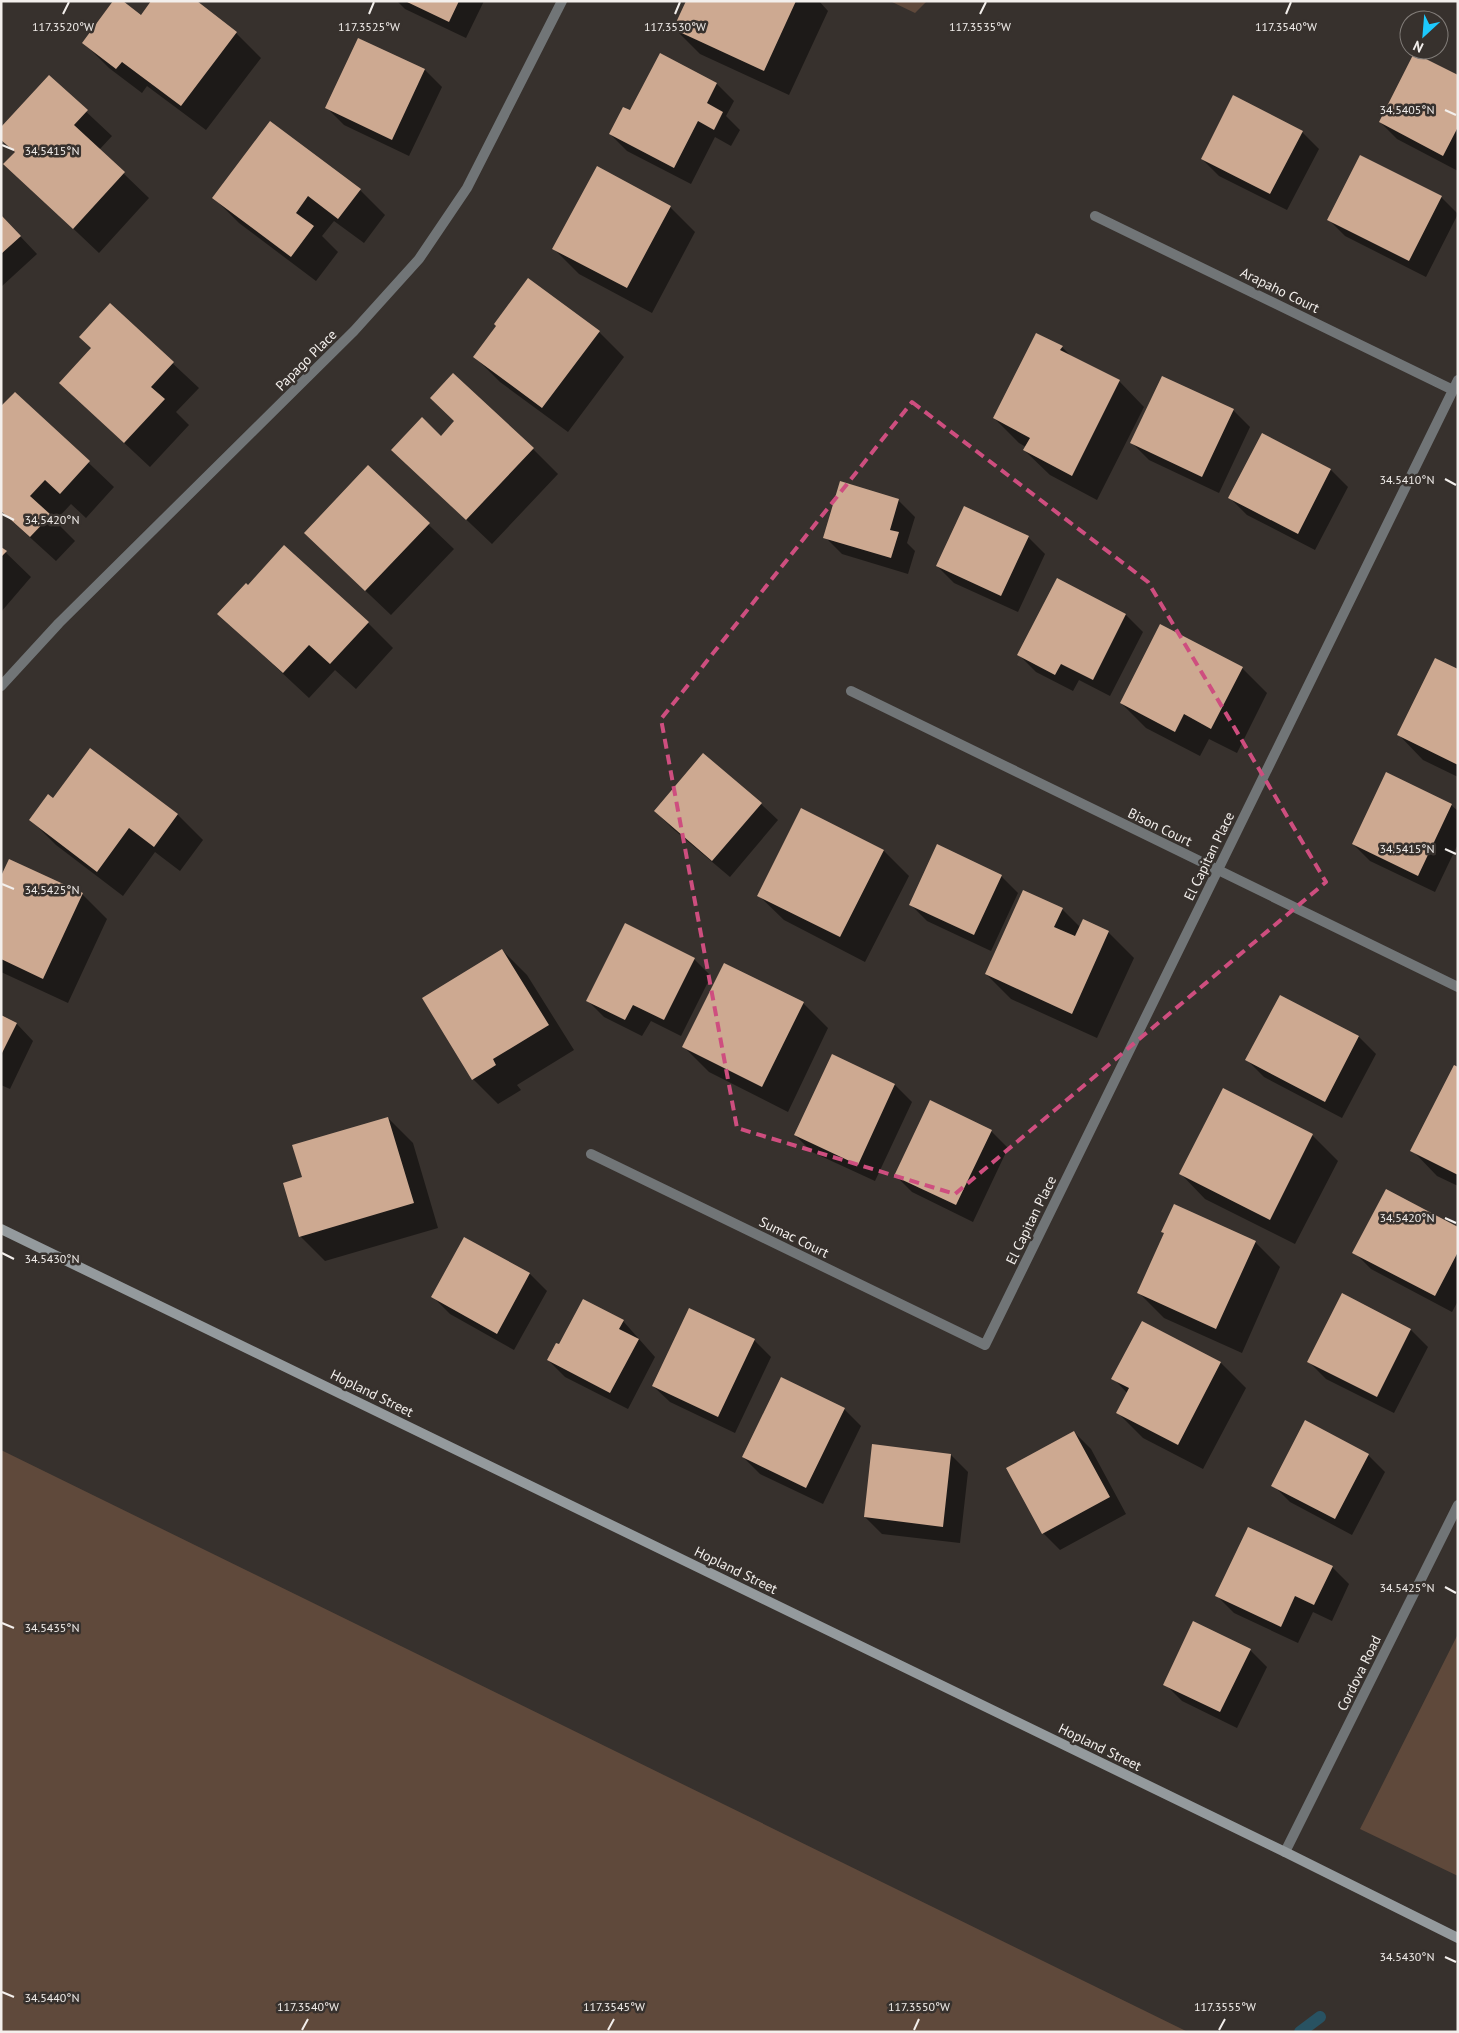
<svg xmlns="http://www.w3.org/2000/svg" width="1459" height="2033" font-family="'PT Sans',sans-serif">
  <rect width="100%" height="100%" fill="#37312d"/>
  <!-- green -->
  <path fill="#5f493b" d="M890 1H927L915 13Z
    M1 1450 1188 2032H1Z
    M1458 1634V1876L1360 1829Z"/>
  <!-- shadow -->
  <path fill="#0007" d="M397 1H484L466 38 405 9Z
    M715 1H819L828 11 789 95 700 54 675 29Z
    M141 17 236 33 261 58 206 130 147 86 142 93 109 68 84 43Z
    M660 55 717 84 734 101 726 116 740 130 731 146 715 137 691 184 627 151 610 134 631 112Z
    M425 70 442 87 409 156 344 125 327 108Z
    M1458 76V171L1397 139 1380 122Z
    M49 77 112 136 99 150 149 198 99 253 5 164 16 153 1 138Z
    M1302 132 1319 149 1287 210 1219 176 1202 159Z
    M360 190 385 215 364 243 334 221 322 236 338 252 316 281 239 223 214 198Z
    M1441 197 1458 214 1426 277 1345 236 1328 219Z
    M670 207 695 232 652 313 579 274 554 249Z
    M1 216 37 254 1 287Z
    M110 305 199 388 176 412 189 425 150 467 60 383 92 348Z
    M599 332 624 357 568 432 500 382 475 357Z
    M1062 347 1073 358 1119 381 1144 407 1097 500 1050 475 1024 450 1026 447 1019 443 994 418Z
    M15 393 114 487 86 518 71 504 55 521 75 541 56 561 1 511V408Z
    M1233 410 1250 427 1219 493 1149 460 1132 443Z
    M441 438 533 449 558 474 492 544 393 450Z
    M368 467 454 549 391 615 331 558Z
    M1331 470 1348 487 1315 550 1247 515 1230 498Z
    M898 500 915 517 907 543 915 551 908 574 842 554 825 537Z
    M1028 537 1045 554 1018 612 954 583 937 566Z
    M1 548 31 577 1 612Z
    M1058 580 1126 615 1143 632 1110 696 1079 680 1073 691 1036 672 1019 655Z
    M219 614 368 623 393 648 356 689 335 670 309 698Z
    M1242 668 1267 693 1237 753 1209 739 1200 756 1146 728 1121 703Z
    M1458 671V777L1423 760 1398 734Z
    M91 750 178 815 203 840 180 871 155 852 123 896 56 845 31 820 54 799Z
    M761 804 778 820 730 877 672 828 655 811Z
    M1451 805 1458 811V844L1435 892 1370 861 1353 844Z
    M802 810 884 851 909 876 865 962 784 920 758 895Z
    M1001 876 1018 893 991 951 927 921 910 904Z
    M1 879 82 894 107 919 68 1003 1 972Z
    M1062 909 1080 927 1083 921 1108 932 1134 958 1097 1038 1011 999 986 974Z
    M626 925 694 959 711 976 681 1036 651 1021 642 1036 604 1017 587 1000Z
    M502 950 527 975 574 1050 517 1085 521 1090 498 1104 473 1079Z
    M1280 996 1359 1037 1376 1054 1342 1118 1264 1077 1247 1060Z
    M803 1003 828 1028 788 1112 709 1072 684 1047Z
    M1 1016 17 1024 33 1041 10 1089 1 1085Z
    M832 1056 895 1085 912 1102 875 1181 812 1152 795 1135Z
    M1458 1068V1186L1437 1176 1412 1150Z
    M1223 1090 1313 1136 1338 1161 1295 1244 1205 1199 1180 1173Z
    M388 1118 413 1143 438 1228 325 1261 300 1236 303 1178Z
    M991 1131 1008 1148 973 1222 912 1192 895 1175Z
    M1458 1228V1301L1452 1312 1371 1269 1354 1252Z
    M1165 1234 1255 1242 1280 1267 1242 1353 1164 1318 1139 1293Z
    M465 1239 530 1274 547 1291 514 1350 450 1314 433 1297Z
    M623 1321 655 1357 628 1409 565 1377 548 1360 560 1346Z
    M1143 1322 1221 1363 1246 1388 1203 1469 1143 1438 1118 1413 1128 1394 1113 1378Z
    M1411 1330 1428 1347 1394 1413 1326 1379 1309 1362Z
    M754 1340 771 1357 735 1433 670 1402 653 1386Z
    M844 1409 861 1426 823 1504 760 1474 743 1457Z
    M1074 1432 1091 1449 1126 1514 1060 1550 1043 1533Z
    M951 1455 968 1472 960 1543 882 1534 865 1517Z
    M1368 1455 1385 1472 1352 1535 1290 1502 1273 1485Z
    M1332 1567 1349 1584 1332 1621 1313 1612 1298 1643 1234 1613 1217 1596Z
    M1250 1650 1267 1667 1237 1728 1182 1701 1165 1684Z"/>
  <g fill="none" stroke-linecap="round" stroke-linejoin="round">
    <!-- stream -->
    <path stroke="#285262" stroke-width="12" d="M1300 2032 1320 2017"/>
  </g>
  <!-- building -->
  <path fill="#cda991" d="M113 1H123L141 15 151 1H197L237 32 181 106 122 62 116 69 82 43Z
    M405 1H459L449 22Z
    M686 1H796L764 71 673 29Z
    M358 38 425 69 392 140 325 108Z
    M660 53 717 83 707 103 723 112 714 130 698 121 674 168 609 134 623 107 630 110Z
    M1414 53 1458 75V127L1443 156 1379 122Z
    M49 75 88 110 74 125 125 172 73 229 3 164 15 152 1 140V127Z
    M1233 95 1303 131 1270 194 1201 159Z
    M270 121 361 189 338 219 308 196 296 213 314 226 291 257 212 198Z
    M1360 155 1442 196 1409 261 1327 220Z
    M597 166 671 206 627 288 552 249Z
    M1 215 21 236 1 254Z
    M528 278 600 331 542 408 473 357 496 326 494 324Z
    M110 303 174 362 151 387 165 399 124 443 59 383 91 348 79 337Z
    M1036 333 1063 346 1060 350 1120 380 1072 476 1023 450 1030 438 993 418Z
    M453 373 534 448 466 520 391 450 422 417 441 436 454 421 430 398Z
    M1162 376 1234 409 1202 477 1130 443Z
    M15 392 90 461 60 494 45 480 30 496 51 515 30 537 1 511V406Z
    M1262 433 1331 469 1298 534 1228 498Z
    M368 465 430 523 365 591 304 533Z
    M840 481 899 499 890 530 899 532 891 558 823 538Z
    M964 506 1029 536 1001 596 936 566Z
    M284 545 369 622 330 664 309 645 283 673 217 614 246 583 248 585Z
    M1 547 7 551 1 557Z
    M1057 578 1126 614 1093 680 1061 664 1055 675 1017 655Z
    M1160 624 1243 667 1211 729 1184 714 1175 732 1120 703Z
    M1435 658 1458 669V765L1397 735Z
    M90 748 178 814 154 847 129 828 97 872 29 820 48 794 53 798Z
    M703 753 762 803 712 861 654 811Z
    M1386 772 1452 804 1418 876 1352 844Z
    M801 808 884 850 840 937 757 896Z
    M937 844 1002 875 974 935 909 905Z
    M9 859 83 893 43 979 1 959V876Z
    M1023 890 1063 908 1054 927 1075 936 1083 919 1109 931 1072 1014 985 974Z
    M625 923 695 958 664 1020 633 1005 625 1020 586 1001Z
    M502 949 549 1025 493 1059 496 1065 472 1080 422 998Z
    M724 963 804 1002 762 1087 682 1047Z
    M1280 995 1359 1036 1325 1102 1245 1060Z
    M1 1015 17 1023 1 1055Z
    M832 1054 895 1084 858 1165 794 1135Z
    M1454 1065 1458 1067V1175L1410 1151Z
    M1223 1088 1313 1134 1270 1220 1179 1174Z
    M930 1100 992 1130 956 1205 894 1176Z
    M388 1117 414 1203 299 1237 283 1183 302 1177 292 1145Z
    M1386 1189 1458 1227V1252L1435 1296 1352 1253Z
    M1174 1204 1256 1241 1216 1329 1137 1293 1164 1233 1161 1232Z
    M464 1237 530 1273 497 1334 431 1297Z
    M1342 1293 1411 1329 1377 1397 1307 1362Z
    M583 1299 624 1320 619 1329 639 1339 610 1393 547 1360 556 1343 559 1344Z
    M689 1308 755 1339 718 1417 652 1386Z
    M1142 1321 1221 1362 1178 1445 1116 1413 1129 1388 1111 1379Z
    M781 1377 845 1408 806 1488 742 1457Z
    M1305 1420 1369 1454 1335 1519 1271 1486Z
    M1074 1431 1110 1497 1042 1534 1006 1468Z
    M872 1444 951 1454 943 1527 864 1517Z
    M1248 1527 1333 1566 1314 1605 1295 1596 1281 1627 1215 1596Z
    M1193 1621 1251 1649 1220 1712 1163 1685Z"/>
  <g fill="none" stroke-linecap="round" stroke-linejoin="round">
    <!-- street -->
    <path stroke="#717577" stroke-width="10" d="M1095 216 1453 390
      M1 686 59 623 354 331 419 259 467 188 562 1
      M851 691 1458 987
      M591 1154 985 1345 1458 380
      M1285 1852 1458 1505"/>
    <!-- secondary -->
    <path stroke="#949a9d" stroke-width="10" d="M1 1229 1285 1852 1458 1938"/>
  </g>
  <!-- marked area -->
  <path fill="none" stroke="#ce4e7f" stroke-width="4" stroke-dasharray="10 6" stroke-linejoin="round" d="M912 402 1148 582 1326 882 955 1194 737 1128 661 719Z"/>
  <!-- ticks -->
  <path fill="none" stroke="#f3efec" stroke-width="2" d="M63 14 69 2M369 14 374 2M675 14 680 2M980 14 986 2M1286 14 1291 2M1445 110 1456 115M2 145 14 150M1445 479 1456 485M2 514 14 520M1445 849 1456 854M2 884 14 889M1445 1218 1456 1223M2 1253 14 1259M1445 1587 1456 1593M2 1623 14 1628M1445 1957 1456 1962M2 1992 14 1997M302 2030 308 2019M608 2030 614 2019M914 2030 919 2019M1219 2030 1225 2019"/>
  <g text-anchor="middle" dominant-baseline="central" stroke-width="5" stroke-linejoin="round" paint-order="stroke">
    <!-- street labels -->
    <g font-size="14" fill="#f3efec" stroke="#37312d">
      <text transform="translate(1280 290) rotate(26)">Arapaho Court</text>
      <text transform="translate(306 360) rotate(-45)">Papago Place</text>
      <text transform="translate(1160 827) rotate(26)">Bison Court</text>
      <text transform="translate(1209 856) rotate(-64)">El Capitan Place</text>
      <text transform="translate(1031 1220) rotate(-64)">El Capitan Place</text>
      <text transform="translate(794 1237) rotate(26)">Sumac Court</text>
      <text transform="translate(372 1393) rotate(26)">Hopland Street</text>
      <text transform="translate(736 1570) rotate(26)">Hopland Street</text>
      <text transform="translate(1359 1673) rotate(-64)">Cordova Road</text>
      <text transform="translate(1100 1747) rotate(26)">Hopland Street</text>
    </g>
  </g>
  <g font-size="12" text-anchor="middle" fill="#f3efec" stroke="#37312d" stroke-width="5" stroke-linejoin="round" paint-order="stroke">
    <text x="63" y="31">117.3520°W</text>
    <text x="369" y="31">117.3525°W</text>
    <text x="675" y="31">117.3530°W</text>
    <text x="980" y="31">117.3535°W</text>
    <text x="1286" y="31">117.3540°W</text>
    <text x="1407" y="114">34.5405°N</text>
    <text x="52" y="155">34.5415°N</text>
    <text x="1407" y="484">34.5410°N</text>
    <text x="52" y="524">34.5420°N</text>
    <text x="1407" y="853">34.5415°N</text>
    <text x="52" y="894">34.5425°N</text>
    <text x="1407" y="1222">34.5420°N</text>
    <text x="52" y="1263">34.5430°N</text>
    <text x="1407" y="1592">34.5425°N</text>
    <text x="52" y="1632">34.5435°N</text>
    <text x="1407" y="1961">34.5430°N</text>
    <text x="52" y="2002">34.5440°N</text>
    <text x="308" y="2011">117.3540°W</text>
    <text x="614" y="2011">117.3545°W</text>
    <text x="919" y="2011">117.3550°W</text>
    <text x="1225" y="2011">117.3555°W</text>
  </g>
  <!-- border -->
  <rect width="1459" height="2033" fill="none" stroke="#f3efec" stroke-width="5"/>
  <!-- north arrow -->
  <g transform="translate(1424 35) rotate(206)"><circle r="24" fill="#37312d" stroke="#827d79"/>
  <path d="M0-4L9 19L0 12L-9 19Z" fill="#1dc9fd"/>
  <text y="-8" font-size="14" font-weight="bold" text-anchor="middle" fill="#f3efec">N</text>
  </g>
</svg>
